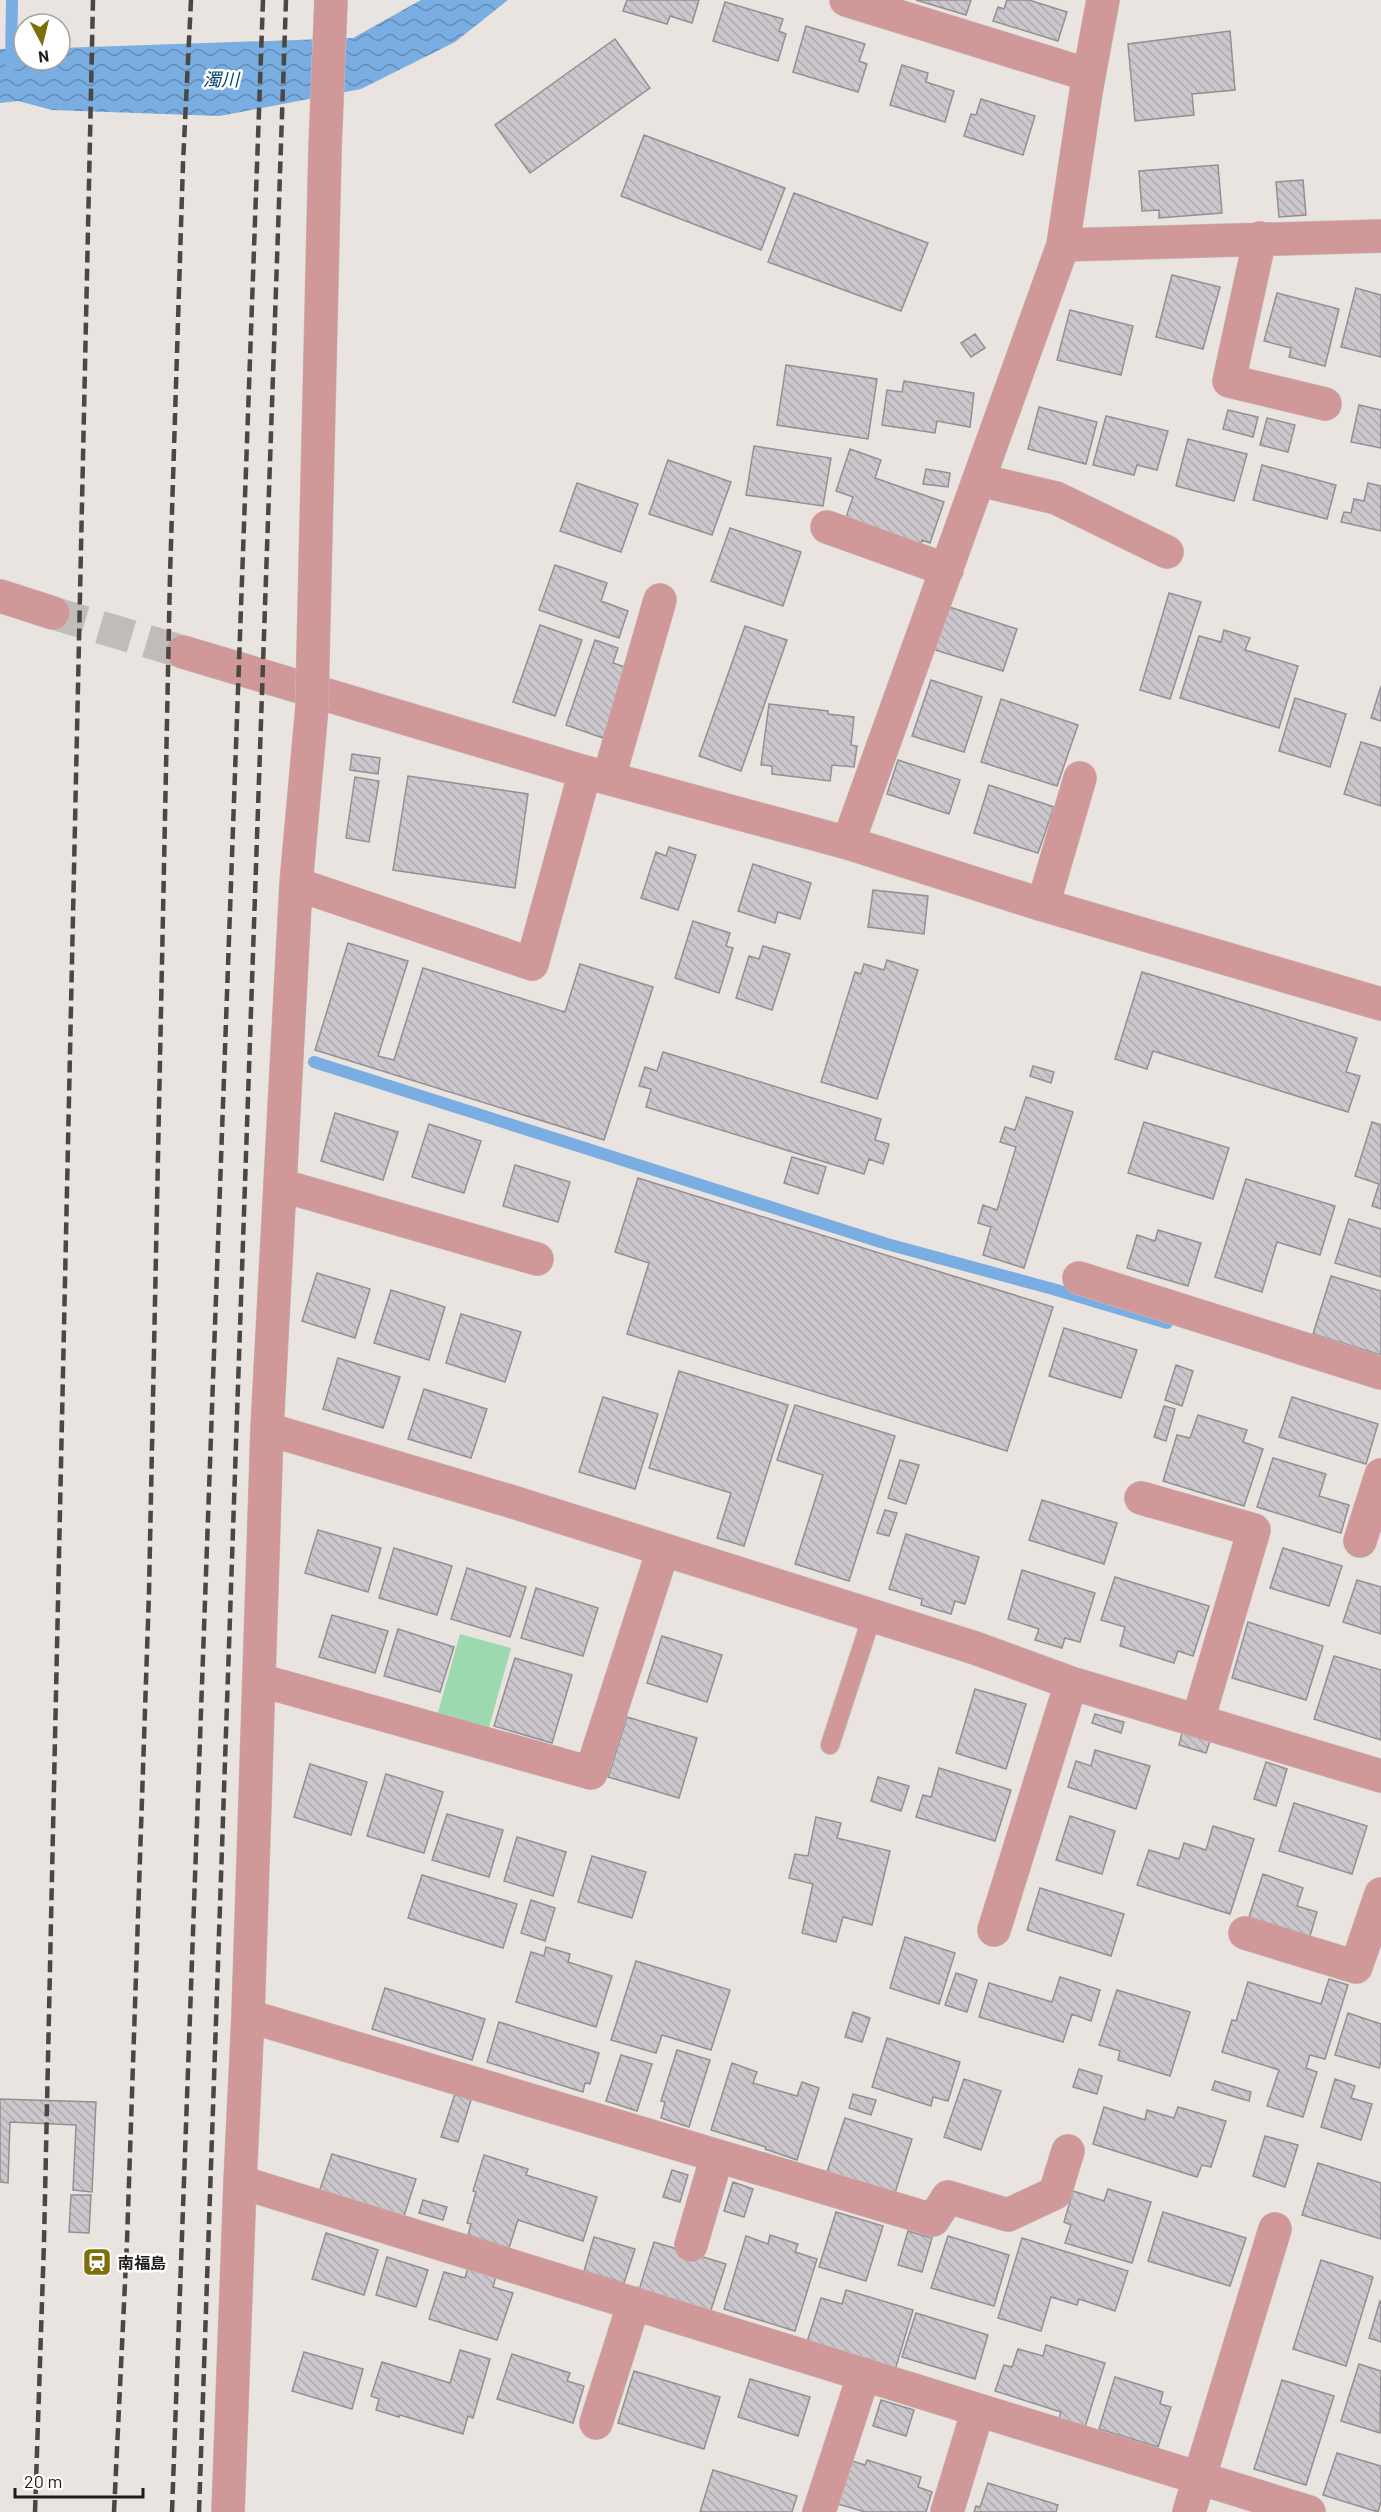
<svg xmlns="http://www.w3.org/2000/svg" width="1381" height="2512" font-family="Barlow,'Noto Sans JP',sans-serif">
  <defs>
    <pattern id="water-waves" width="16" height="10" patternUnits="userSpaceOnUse" patternTransform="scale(1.5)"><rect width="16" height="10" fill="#7aade1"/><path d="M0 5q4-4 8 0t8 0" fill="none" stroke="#638cb6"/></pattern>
    <pattern id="building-back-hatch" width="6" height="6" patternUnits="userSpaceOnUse" patternTransform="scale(1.5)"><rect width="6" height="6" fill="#ccc7cc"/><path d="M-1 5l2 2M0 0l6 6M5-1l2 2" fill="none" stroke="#afaaaf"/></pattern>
  </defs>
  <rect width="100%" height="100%" fill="#eae4e0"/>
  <!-- park -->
  <path fill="#9cd9af" d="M460 1634 511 1648 488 1731 437 1716Z"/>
  <!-- water -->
  <path fill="url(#water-waves)" d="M421 0H508L455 42 361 89 220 116 52 110 18 101 0 103V49H24V60H60V48L353 38Z"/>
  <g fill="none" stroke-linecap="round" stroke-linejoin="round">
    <!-- stream -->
    <path stroke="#7aade1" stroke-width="12" d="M11 65 12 0
      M314 1062 887 1244 1053 1289 1167 1323"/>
  </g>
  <!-- building -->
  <path fill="url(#building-back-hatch)" stroke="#938f93" stroke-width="1.5" d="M627 0H699L692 23 670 16 667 24 623 11Z
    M916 0H971L966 15Z
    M1007 0H1029L1067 12 1058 41 993 21 998 7 1004 9Z
    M725 2 783 19 779 31 786 34 778 61 713 41Z
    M806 26 865 44 859 61 867 64 858 92 793 72Z
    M1230 31 1235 90 1192 94 1194 115 1135 121 1128 44Z
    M615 39 650 88 530 173 495 125Z
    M902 65 928 73 926 82 954 91 945 122 890 105Z
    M981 99 1035 116 1023 155 964 136 971 114 976 115Z
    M644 135 785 188 761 250 621 196Z
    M1218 165 1222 213 1159 218V210L1142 211 1139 171Z
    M1303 180 1306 215 1279 217 1276 182Z
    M794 193 928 243 901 311 768 262Z
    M1172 275 1220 287 1203 349 1156 337Z
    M1356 288 1381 295V357L1341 347Z
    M1277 293 1339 309 1325 366 1289 357 1291 348 1264 341Z
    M1070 310 1133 326 1121 375 1057 360Z
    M975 334 985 348 971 357 961 343Z
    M786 365 877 379 868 439 777 425Z
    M904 381 974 393 970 427 937 421 935 433 882 425 887 390 902 392Z
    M1359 405 1381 410V448L1351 442Z
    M1039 407 1097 422 1086 464 1028 449Z
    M1228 410 1258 417 1253 437 1223 429Z
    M1106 416 1168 431 1157 470 1137 465 1134 475 1093 465Z
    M1267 418 1295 425 1288 452 1260 445Z
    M1188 439 1247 454 1234 501 1176 486Z
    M754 446 831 458 823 506 746 495Z
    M850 449 881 460 875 478 944 502 930 543 922 540 919 549 844 523 853 497 836 491Z
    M668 460 731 482 712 535 649 514Z
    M1262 465 1336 485 1327 519 1253 500Z
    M926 469 950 473 948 487 923 484Z
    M577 483 638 504 621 552 560 531Z
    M1368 483 1381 486V531L1341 522 1344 512 1351 513 1354 499 1364 501Z
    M730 528 801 552 783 606 711 581Z
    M555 565 607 583 601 601 628 611 619 638 539 610Z
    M1169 593 1201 602 1170 699 1140 690Z
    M943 605 1017 629 1003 671 929 648Z
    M540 625 582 640 555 716 513 702Z
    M745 626 787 640 741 771 699 756Z
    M1224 630 1250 638 1245 650 1298 666 1279 728 1180 698 1199 636 1221 642Z
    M595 640 618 648 613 663 628 668 603 738 566 725Z
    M931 680 982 697 964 752 912 736Z
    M1381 686V721L1371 718Z
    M1295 698 1346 714 1330 767 1279 751Z
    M1001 699 1078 725 1057 786 981 762Z
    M769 704 828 711V714L854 717 851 745 857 746 854 767 832 765 830 781 772 774V766L761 765Z
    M1361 742 1381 748V806L1344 794Z
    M352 754 380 758 378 774 350 770Z
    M898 760 960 780 949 814 887 794Z
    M408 776 528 794 515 888 393 870Z
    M355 777 379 781 369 842 346 838Z
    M989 785 1054 807 1038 853 974 833Z
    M669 847 696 855 678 910 641 898 656 852 666 856Z
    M753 864 811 883 800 919 778 912 775 923 738 911Z
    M873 890 928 896 924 934 868 927Z
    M693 921 730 933 726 946 733 948 719 993 675 978Z
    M348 943 408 961 378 1056 394 1060 423 968 565 1012 580 964 653 987 604 1140 315 1050Z
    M763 946 790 954 772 1010 736 998 749 956 759 959Z
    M887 960 918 970 877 1099 821 1082 855 972 861 974 864 964 884 970Z
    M1142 972 1357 1038 1346 1072 1360 1076 1348 1112 1153 1051 1147 1069 1115 1059Z
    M663 1052 881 1119 875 1140 889 1144 883 1164 869 1159 864 1174 646 1107 651 1089 639 1086 645 1067 657 1071Z
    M1033 1066 1054 1072 1051 1083 1030 1076Z
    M1026 1097 1073 1112 1024 1268 983 1255 991 1227 978 1223 983 1205 997 1210 1016 1147 1000 1142 1005 1127 1015 1130Z
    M335 1113 398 1132 383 1180 321 1161Z
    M1144 1122 1229 1148 1213 1199 1128 1173Z
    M1372 1122 1381 1125V1209L1372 1206 1379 1184 1355 1176Z
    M429 1124 481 1141 464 1193 412 1177Z
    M792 1157 826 1167 818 1194 784 1183Z
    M515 1165 570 1182 558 1222 503 1206Z
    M638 1178 1053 1307 1007 1451 627 1334 649 1263 615 1252Z
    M1246 1179 1335 1206 1320 1255 1277 1242 1262 1292 1215 1277Z
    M1349 1219 1381 1229V1277L1335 1263Z
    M1158 1230 1201 1243 1188 1286 1127 1268 1137 1235 1155 1241Z
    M317 1273 370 1289 355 1338 302 1321Z
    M1331 1276 1381 1291V1355L1313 1334Z
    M391 1290 445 1307 429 1360 374 1343Z
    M461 1314 521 1332 505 1382 446 1363Z
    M1064 1328 1137 1350 1121 1398 1049 1376Z
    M338 1358 400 1377 383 1428 323 1409Z
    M1176 1365 1193 1371 1182 1406 1165 1400Z
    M679 1371 788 1405 744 1546 717 1538 731 1493 649 1468Z
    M424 1389 487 1409 471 1458 408 1439Z
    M603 1397 658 1414 635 1489 579 1472Z
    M1292 1397 1378 1424 1366 1464 1279 1437Z
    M795 1405 895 1436 849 1581 795 1564 823 1475 777 1460Z
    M1164 1406 1175 1409 1166 1441 1154 1437Z
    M1198 1415 1247 1430 1243 1442 1263 1449 1244 1506 1163 1481 1177 1435 1190 1438Z
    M1273 1458 1326 1474 1319 1496 1349 1505 1341 1533 1257 1507Z
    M900 1460 919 1465 906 1504 888 1498Z
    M1042 1500 1117 1523 1104 1564 1029 1540Z
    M885 1510 897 1513 889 1536 877 1533Z
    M318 1530 381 1548 368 1592 305 1573Z
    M906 1534 979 1557 965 1604 955 1601 951 1614 921 1605 922 1599 889 1589Z
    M394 1548 452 1566 437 1615 379 1598Z
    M1283 1548 1342 1566 1329 1606 1270 1588Z
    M467 1568 526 1587 510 1637 451 1619Z
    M1022 1570 1095 1593 1080 1642 1065 1638 1062 1648 1035 1640 1039 1629 1008 1619Z
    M1115 1577 1209 1606 1193 1656 1178 1651 1174 1663 1120 1646 1125 1627 1101 1620Z
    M1357 1580 1381 1587V1634L1343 1622Z
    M536 1588 598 1608 583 1656 521 1638Z
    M332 1615 388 1631 375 1673 319 1657Z
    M1248 1622 1323 1646 1306 1700 1232 1678Z
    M398 1629 454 1647 440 1692 384 1676Z
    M662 1636 722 1655 707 1702 647 1683Z
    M1334 1656 1381 1670V1740L1314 1719Z
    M515 1658 572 1675 552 1743 494 1726Z
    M975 1689 1026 1704 1006 1769 956 1753Z
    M1095 1714 1124 1722 1121 1733 1092 1723Z
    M627 1717 697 1738 679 1798 608 1777Z
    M1182 1733 1210 1741 1206 1753 1179 1745Z
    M1095 1750 1150 1766 1136 1809 1068 1787 1076 1761 1091 1766Z
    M1266 1762 1287 1769 1276 1806 1254 1799Z
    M310 1764 367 1782 351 1835 294 1817Z
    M939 1768 1011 1790 995 1841 916 1817 923 1795 931 1797Z
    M386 1774 443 1792 424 1853 367 1836Z
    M878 1777 909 1786 901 1811 871 1801Z
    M1294 1803 1367 1826 1352 1874 1279 1851Z
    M447 1814 503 1830 489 1877 432 1860Z
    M1070 1816 1115 1831 1102 1874 1056 1860Z
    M816 1817 841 1823 837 1838 890 1851 872 1925 843 1917 836 1942 802 1933 813 1884 789 1878 795 1854 808 1856Z
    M1213 1826 1254 1839 1230 1914 1137 1885 1149 1850 1179 1859 1184 1843 1206 1850Z
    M517 1837 566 1852 553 1896 504 1881Z
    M592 1856 646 1872 632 1918 578 1902Z
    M1263 1874 1303 1888 1297 1906 1317 1912 1310 1936 1249 1917Z
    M422 1875 517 1904 503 1948 408 1918Z
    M1040 1888 1124 1914 1111 1956 1027 1930Z
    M531 1900 555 1908 545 1941 521 1933Z
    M905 1937 955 1953 939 2004 890 1988Z
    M546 1947 570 1954 568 1962 612 1976 596 2027 516 2002 531 1952 544 1956Z
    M636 1961 730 1990 711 2050 662 2035 656 2053 611 2040Z
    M956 1973 977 1980 967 2012 945 2005Z
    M1060 1977 1100 1990 1091 2021 1072 2014 1063 2042 979 2017 989 1983 1052 2002Z
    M1329 1979 1348 1985 1325 2059 1310 2055 1306 2068 1317 2072 1303 2117 1267 2106 1279 2070 1222 2052 1232 2020 1236 2021 1248 1982 1321 2004Z
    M385 1988 485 2019 472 2060 372 2029Z
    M1117 1990 1190 2012 1170 2076 1118 2060 1120 2051 1099 2045Z
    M853 2012 870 2018 862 2042 845 2037Z
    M1348 2013 1381 2024V2061L1379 2068 1335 2055Z
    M499 2022 599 2053 590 2084 585 2083 583 2092 487 2062Z
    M887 2038 960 2062 948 2101 933 2097 931 2106 872 2087Z
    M677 2050 710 2060 689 2127 661 2118 665 2102 661 2101Z
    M621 2055 652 2064 637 2111 606 2101Z
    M732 2063 757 2072 753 2083 797 2096 802 2082 819 2088 797 2160 765 2149 766 2147 711 2130Z
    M1079 2069 1102 2076 1097 2094 1073 2087Z
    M964 2079 1001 2091 981 2150 944 2137Z
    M1335 2079 1355 2086 1351 2098 1372 2104 1361 2140 1321 2127Z
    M1215 2081 1251 2092 1249 2101 1212 2090Z
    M455 2094 471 2100 458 2142 441 2137Z
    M853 2094 876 2100 871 2115 849 2108Z
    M0 2099 96 2102 92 2192 73 2190 76 2125 10 2122 8 2183 0 2182Z
    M1104 2107 1145 2120 1147 2110 1174 2118 1178 2107 1226 2121 1211 2167 1202 2165 1197 2177 1093 2144Z
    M845 2118 912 2139 894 2196 826 2175Z
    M1265 2136 1298 2145 1285 2187 1253 2176Z
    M332 2154 416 2179 403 2219 319 2192Z
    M484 2155 528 2169 526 2175 597 2197 583 2241 518 2220 509 2248 468 2235 471 2224 467 2223 476 2192 473 2191Z
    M1318 2163 1381 2183V2239L1302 2215Z
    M672 2170 688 2175 680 2202 663 2197Z
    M733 2182 753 2189 744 2217 724 2211Z
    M1108 2189 1151 2202 1132 2263 1065 2243 1071 2225 1064 2222 1073 2191 1104 2201Z
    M71 2195H91L89 2233 69 2232Z
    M423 2200 447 2207 443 2220 419 2213Z
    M836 2212 883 2226 866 2281 819 2267Z
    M1163 2212 1246 2238 1230 2286 1148 2261Z
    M908 2231 932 2238 922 2272 898 2265Z
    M326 2233 378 2250 364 2295 312 2279Z
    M770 2235 798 2244 795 2252 817 2259 795 2331 724 2309 746 2236 768 2244Z
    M948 2236 1009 2255 994 2306 931 2288Z
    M594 2237 635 2249 624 2283 584 2271Z
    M1022 2238 1128 2271 1115 2311 1079 2299 1077 2305 1051 2297 1041 2331 998 2318Z
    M654 2242 726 2264 710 2313 639 2290Z
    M387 2257 428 2270 416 2307 376 2295Z
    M1321 2260 1373 2277 1346 2366 1293 2349Z
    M468 2268 496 2276 493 2287 513 2293 497 2340 429 2319 444 2272 465 2278Z
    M846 2290 913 2310 895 2370 807 2342 821 2298 842 2304Z
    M1380 2301 1381 2302V2342L1369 2338Z
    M916 2313 988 2335 975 2379 902 2357Z
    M1046 2345 1105 2363 1085 2427 1059 2418 1061 2412 995 2391 1004 2365 1012 2367 1018 2349 1043 2356Z
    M460 2350 490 2359 473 2418 468 2416 463 2434 400 2415 399 2417 376 2410 379 2399 371 2396 382 2362 450 2383Z
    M304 2352 363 2369 352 2409 292 2391Z
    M512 2354 570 2373 567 2381 584 2386 573 2423 497 2399Z
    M1359 2364 1381 2371 1380 2433 1341 2421Z
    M634 2371 720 2397 704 2449 618 2423Z
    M1115 2377 1163 2392 1160 2404 1171 2407 1158 2447 1099 2429Z
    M750 2379 810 2397 798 2436 738 2417Z
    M1282 2380 1334 2396 1306 2485 1254 2469Z
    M881 2400 914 2410 906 2436 873 2426Z
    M1337 2453 1381 2466V2501L1378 2512 1323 2495Z
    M867 2460 921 2477 918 2487 932 2492 926 2512H865L838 2504 852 2461 865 2465Z
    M713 2470 797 2496 792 2512H700Z
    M988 2483 1058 2505 1056 2512H974L976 2506 980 2507Z"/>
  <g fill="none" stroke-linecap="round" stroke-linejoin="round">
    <!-- street-tunnel -->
    <path stroke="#c1bcb8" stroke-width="33" stroke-dasharray="33 16" stroke-linecap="butt" d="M53 613 183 652"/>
    <!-- lane casing -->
    <g stroke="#c5c0bc" stroke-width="20">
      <path id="lane" d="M830 1745 872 1616"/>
    </g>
    <!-- street casing -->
    <g stroke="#c5c0bc" stroke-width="34">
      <path id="street" d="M846 0 1089 75
        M1260 238 1229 381 1325 404
        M1063 245 1381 236
        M979 480 1056 498 1167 552
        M827 527 947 570
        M0 596 53 613
        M183 652 585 772 848 843 1043 905 1381 1004
        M313 656 325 149 331 0
        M609 777 660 600
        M848 843 1063 245 1086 92 1103 0
        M296 884 532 964 585 772
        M1043 905 1080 778
        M280 1185 537 1259
        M1079 1278 1381 1373
        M267 1429 513 1502 975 1648 1071 1683 1381 1776
        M1141 1498 1254 1530 1198 1720
        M1360 1541 1381 1475
        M259 1680 591 1773 663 1550
        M994 1930 1071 1683
        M1245 1933 1356 1967 1381 1894
        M248 2016 933 2220 948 2197 1008 2215 1055 2193 1068 2151
        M240 2182 1309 2512
        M691 2245 717 2156
        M596 2423 634 2303
        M228 2512 240 2182 248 2016 267 1429 296 884 312 707
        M819 2512 864 2374
        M947 2512 978 2410
        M1189 2512 1275 2229"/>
    </g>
    <!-- lane -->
    <use href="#lane" stroke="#d19899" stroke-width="18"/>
    <!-- street -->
    <use href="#street" stroke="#d19899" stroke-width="33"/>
    <!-- rail -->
    <path stroke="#4a4744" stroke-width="4.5" stroke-dasharray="12 6" stroke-linecap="butt" d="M35 2512 44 2242 93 0
      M114 2512 127 2241 149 1592 170 575 183 163 191 0
      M172 2512 263 0
      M199 2512 286 0"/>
    <!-- street-bridge casing -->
    <g stroke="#c5c0bc" stroke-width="34" stroke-linecap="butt">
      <path id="street-bridge" d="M312 707 313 656"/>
    </g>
    <!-- street-bridge -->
    <use href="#street-bridge" stroke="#d19899" stroke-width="33"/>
  </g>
  <!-- icons -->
  <defs>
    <g id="station-square" transform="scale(1.5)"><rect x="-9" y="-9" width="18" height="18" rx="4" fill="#7e6f0d" stroke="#fff"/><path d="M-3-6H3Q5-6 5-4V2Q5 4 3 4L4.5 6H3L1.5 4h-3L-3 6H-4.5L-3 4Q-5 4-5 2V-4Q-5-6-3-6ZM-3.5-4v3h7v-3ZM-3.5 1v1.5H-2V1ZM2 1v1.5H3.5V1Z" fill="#fff"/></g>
  </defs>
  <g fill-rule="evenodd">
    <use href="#station-square" x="97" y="2262"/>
  </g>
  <g text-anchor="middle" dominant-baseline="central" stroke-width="5" stroke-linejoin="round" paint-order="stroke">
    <!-- poi labels -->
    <g font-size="16" font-weight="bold" fill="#1e1c1a" stroke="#fff" text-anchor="start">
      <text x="118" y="2262">南福島</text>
    </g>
    <!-- water labels -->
    <g font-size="18" font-style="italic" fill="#084373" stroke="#fff">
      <text x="221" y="79">濁川</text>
    </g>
  </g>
  <!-- north arrow -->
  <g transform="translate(42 42) rotate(173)"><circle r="28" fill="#ffffff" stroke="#a5a4a3" stroke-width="1.5"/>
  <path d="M0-4.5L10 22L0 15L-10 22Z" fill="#7e6f0d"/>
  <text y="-9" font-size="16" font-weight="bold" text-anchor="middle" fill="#1e1c1a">N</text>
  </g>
  <!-- scale -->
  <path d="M15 2488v9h128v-9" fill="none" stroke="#1e1c1a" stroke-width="3"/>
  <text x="24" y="2488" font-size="18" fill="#1e1c1a" stroke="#ffffff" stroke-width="4.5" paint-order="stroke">20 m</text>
</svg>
